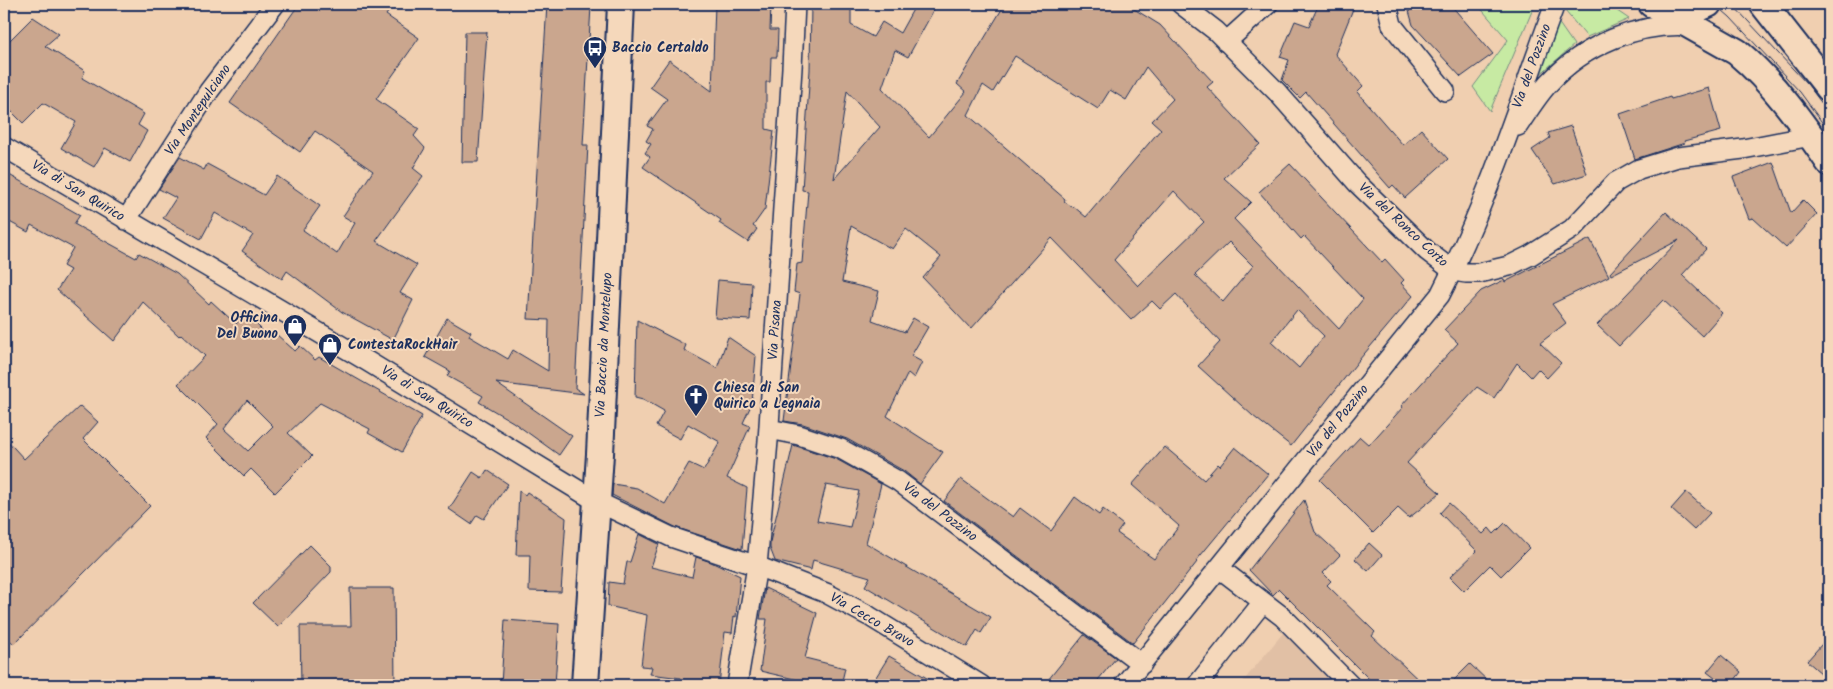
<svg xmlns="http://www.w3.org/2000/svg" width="1833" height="689" font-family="Kalam,sans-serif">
  <rect width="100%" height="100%" fill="#f0cfb0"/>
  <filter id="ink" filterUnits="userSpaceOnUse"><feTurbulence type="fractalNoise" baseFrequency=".02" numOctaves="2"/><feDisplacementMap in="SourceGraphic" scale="10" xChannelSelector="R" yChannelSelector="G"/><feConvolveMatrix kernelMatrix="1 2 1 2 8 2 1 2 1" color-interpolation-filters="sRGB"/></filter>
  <g filter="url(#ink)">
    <!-- built -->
    <path fill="#e1c0a5" d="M1283 633 1336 685H1240Z"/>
    <!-- green -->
    <path fill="#c7eaa3" stroke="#718c80" d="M1477 4H1535L1490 111 1473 87 1508 40Z
      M1568 4H1607L1629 19 1587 37 1565 11Z
      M1558 22 1574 45 1538 76Z"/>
    <!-- building -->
    <path fill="#caa68e" stroke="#1b2f5e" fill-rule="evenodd" d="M299 4H379L389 11 386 15 419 38 376 99 419 129 414 136 425 148 413 168 423 176 376 241 417 265 400 293 413 300 393 340 342 312 287 271 282 279 242 251 253 235 215 213 201 239 163 218 176 198 159 189 180 157 204 170 207 164 264 195 277 176 320 206 303 230 337 254 355 223 343 216 373 171 315 131 300 152 230 103Z
      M547 4 591 6 583 145H588L575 388 584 394 496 383 572 436 559 455 513 422 479 402 483 396 447 376 450 371 425 357 447 318 471 332 469 336 508 359 513 350 548 371 549 320 528 319Z
      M715 4H771L770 30H778L777 57H771L770 82H766V129L774 131 765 209 753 226 757 229 748 242 719 223 721 220 643 167 650 157 645 153 651 144 646 141 653 129 647 126 667 99 650 87 669 60 712 91Z
      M811 4H851V25L873 37 882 22 900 33 916 4H937L908 57 895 50 882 88 929 137 966 92 957 84 1005 4H1126L1160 25 1213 82 1207 87 1260 144 1224 178 1251 202 1234 219 1339 329 1363 299 1304 236 1301 239 1259 192 1290 164 1382 262 1385 259 1404 280 1401 283 1413 296 1359 360 1291 446 1253 416 1198 366 1220 342 1176 294 1160 309 1152 301 1131 320 1052 238 971 329 923 278 941 257 906 229 892 249 851 226 842 282 879 291 872 320 905 332 913 318 928 327 911 356 922 362 914 378 908 373 887 416 943 452 920 484 904 471 847 439 803 424 784 421 800 294 794 292 797 264 802 263 808 191 802 190 810 70ZM1015 56 1098 109 1110 90 1126 100 1146 67 1173 99 1152 121 1161 129 1086 217 1073 206 1072 207 1064 201 1065 199 968 115 983 85 993 92ZM847 91 880 127 834 179ZM1174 191 1204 222 1138 286 1114 260ZM1229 242 1253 266 1223 302 1195 275ZM1297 310 1324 336 1299 368 1271 342Z
      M1319 4H1355L1335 54 1363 86 1357 92 1403 145 1421 129 1448 159 1405 198 1393 185 1390 188 1306 92 1300 98 1282 80 1289 60 1280 57 1295 21 1309 26Z
      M1407 4H1450L1493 54 1461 77 1413 25Z
      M33 17 59 34 45 46 85 71 82 78 144 114 138 125 147 131 130 162 105 148 94 167 61 148 76 122 43 103 23 123 4 104V46Z
      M465 32H487L478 162H462Z
      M1709 88 1721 131 1684 141 1685 143 1635 159 1620 114 1670 97 1671 99Z
      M1571 126 1587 174 1555 184 1532 150 1550 138 1548 133Z
      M1773 162 1791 213 1803 200 1817 214 1786 248 1753 218 1749 219 1733 177Z
      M4 172 80 215 74 224 136 258 139 253 177 274 209 304 211 301 236 324 246 314 271 339 276 334 295 351 300 346 315 360 319 357 422 416 402 452 368 433 370 429 320 403 288 433 312 456 275 493 251 469 244 476 206 438 218 424 178 384 205 356 181 334 179 336 143 302 114 341 57 290 70 270 63 266 73 248 31 225 28 232 4 219ZM247 400 273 426 248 451 224 429Z
      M1666 212 1706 249 1682 275 1722 313 1702 336 1663 300 1619 346 1597 325 1679 240 1611 275 1610 273Z
      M1590 239 1609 276 1552 304 1566 323 1540 343 1561 363 1547 378 1538 369 1531 377 1517 363 1494 398 1477 387 1407 463 1440 493 1409 518 1398 508 1373 533 1320 480 1360 437 1369 445 1403 407 1401 406 1458 343 1444 330 1481 291 1504 280 1505 282Z
      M718 280 752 283 750 320 715 318Z
      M637 320 686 345 684 350 717 368 728 337 756 356 752 403 743 423 750 426 727 478 747 488 742 549 675 527 612 495 613 484 637 488 665 504 689 463 704 470 720 442 688 424 680 439 656 426 664 411 643 399 635 397Z
      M80 406 98 422 83 439 150 506 14 644 4 635V437L24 459Z
      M793 445 836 459 881 484 866 543 991 617 981 633 977 630 967 647 865 586 870 577 813 560 811 570 775 561 770 548V542ZM826 485 859 491 850 527 817 521Z
      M1165 447 1204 480 1218 464 1220 466 1235 447 1268 474 1196 561 1197 562 1133 643 944 501 961 479 1013 517 1020 508 1051 531 1075 497 1099 515 1103 509 1123 525 1117 533 1154 559 1179 526 1132 485Z
      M487 470 508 484 484 519 477 515 471 524 449 509 473 472 482 478Z
      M519 491 525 495 527 492 566 518 561 592 529 591 530 555H516Z
      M1686 492 1710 513 1694 530 1671 509Z
      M1304 500 1315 532 1340 555 1323 573 1331 581 1327 585 1375 632 1372 636 1424 685H1375L1279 589 1273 595 1249 570Z
      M1449 503 1483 534 1489 528 1494 534 1505 523 1529 548 1501 576 1490 565 1464 591 1450 577 1477 551 1440 513Z
      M639 534 659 544 651 567 692 577 696 557 711 562 740 576 736 617 734 616 732 633 725 632 719 685H680L681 678 650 674 652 667 641 666 647 615 608 606 609 582 623 584 627 562H630Z
      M1369 543 1382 555 1368 571 1355 559Z
      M310 545 331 566V572L278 627 253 603Z
      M350 588H394L395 685H301L300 626H351Z
      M765 588 817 613 805 658 845 668 841 685H802L803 681 760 671 767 619H760Z
      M505 620 559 624 555 685H501Z
      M1084 635 1116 658 1094 685H1044Z
      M1829 636V680L1807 661Z
      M1721 655 1741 672 1731 685H1724L1707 672Z
      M889 656 939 685H871Z
      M1470 664 1492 685H1449Z"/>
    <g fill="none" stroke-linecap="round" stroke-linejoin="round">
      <!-- street casing -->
      <g stroke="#1b2f5e" stroke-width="22">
        <path id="street" d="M1181 4 1216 31 1277 92 1357 183 1427 251 1453 271 1466 273H1479L1509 266 1531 255 1572 229 1616 182 1639 169 1678 157 1743 149 1811 136
          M1387 4 1392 25 1445 91
          M1226 42 1268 4
          M1518 126C1528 111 1537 96 1549 83 1584 45 1638 22 1690 26
          M4 147 367 361 596 501 671 537 757 566 826 593 869 616 981 685
          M126 220 209 91 275 4
          M769 429 799 435 841 449 898 481 1142 664
          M1219 568 1283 617 1350 685
          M737 685 757 566 768 441 792 68 795 4
          M1124 685 1440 295C1488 202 1519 101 1555 4
          M1197 685 1263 602"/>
      </g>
      <!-- secondary casing -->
      <g stroke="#1b2f5e" stroke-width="30">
        <path id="secondary" d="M1652 4 1737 52C1774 83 1802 123 1829 162
          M1763 4 1829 88
          M1662 8 1695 10 1708 4
          M585 685 600 454 621 4"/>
      </g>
      <!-- street -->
      <use href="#street" stroke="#f5d8bb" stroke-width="19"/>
      <!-- secondary -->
      <use href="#secondary" stroke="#f5d8bb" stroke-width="26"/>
      <!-- tram -->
      <path stroke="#1b2f5e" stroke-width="1" d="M1715 4 1730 17 1800 92 1829 132
        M1732 4 1808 85 1829 113"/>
    </g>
  </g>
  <!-- icons -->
  <defs>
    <g id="bus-pin" transform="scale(1.25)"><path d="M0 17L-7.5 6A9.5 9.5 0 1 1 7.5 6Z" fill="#1b2f5e" stroke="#f5d8bb"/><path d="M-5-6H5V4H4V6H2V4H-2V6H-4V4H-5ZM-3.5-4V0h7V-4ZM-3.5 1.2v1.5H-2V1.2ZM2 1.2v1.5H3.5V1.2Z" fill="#fff"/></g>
    <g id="shop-pin" transform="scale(1.25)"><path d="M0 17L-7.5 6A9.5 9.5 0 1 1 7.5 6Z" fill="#1b2f5e" stroke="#f5d8bb"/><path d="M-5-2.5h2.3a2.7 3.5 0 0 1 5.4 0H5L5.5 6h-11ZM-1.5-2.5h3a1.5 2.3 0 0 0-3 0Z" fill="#fff"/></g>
    <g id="church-pin" transform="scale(1.25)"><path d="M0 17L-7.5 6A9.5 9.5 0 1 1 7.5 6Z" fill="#1b2f5e" stroke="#f5d8bb"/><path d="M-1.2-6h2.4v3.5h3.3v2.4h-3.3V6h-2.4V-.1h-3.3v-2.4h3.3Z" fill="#fff"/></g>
  </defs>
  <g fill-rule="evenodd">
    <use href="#bus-pin" x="595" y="48"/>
    <use href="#shop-pin" x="295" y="326"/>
    <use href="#shop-pin" x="330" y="345"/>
    <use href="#church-pin" x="696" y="396"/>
  </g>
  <g text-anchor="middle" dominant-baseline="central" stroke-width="4" stroke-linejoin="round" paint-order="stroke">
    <!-- poi labels -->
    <g font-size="14" font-weight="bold" fill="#1b2f5e" stroke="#f5d8bb" text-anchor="start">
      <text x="612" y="48">Baccio Certaldo</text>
      <text x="278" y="318" text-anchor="end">Officina<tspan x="278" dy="16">Del Buono</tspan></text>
      <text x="348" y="345">ContestaRockHair</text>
      <text x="714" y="388">Chiesa di San<tspan x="714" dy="16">Quirico a Legnaia</tspan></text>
    </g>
    <!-- street labels -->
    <g font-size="14" fill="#1b2f5e" stroke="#f5d8bb">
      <text transform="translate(1532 66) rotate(-70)">Via del Pozzino</text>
      <text transform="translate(198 110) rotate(-56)">Via Montepulciano</text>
      <text transform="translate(78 191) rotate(31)">Via di San Quirico</text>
      <text transform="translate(1403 225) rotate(43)">Via del Ronco Corto</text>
      <text transform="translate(775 330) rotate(-86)">Via Pisana</text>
      <text transform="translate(604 345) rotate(-87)">Via Baccio da Montelupo</text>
      <text transform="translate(427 397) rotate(32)">Via di San Quirico</text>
      <text transform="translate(1338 421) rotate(-51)">Via del Pozzino</text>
      <text transform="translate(940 512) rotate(37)">Via del Pozzino</text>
      <text transform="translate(872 620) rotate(30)">Via Cecco Bravo</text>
    </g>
  </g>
  <!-- margin -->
  <rect width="1833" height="689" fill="none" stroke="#f5d8bb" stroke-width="20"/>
  <rect x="10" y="10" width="1813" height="669" fill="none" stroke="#1b2f5e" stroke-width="2" filter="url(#ink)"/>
</svg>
